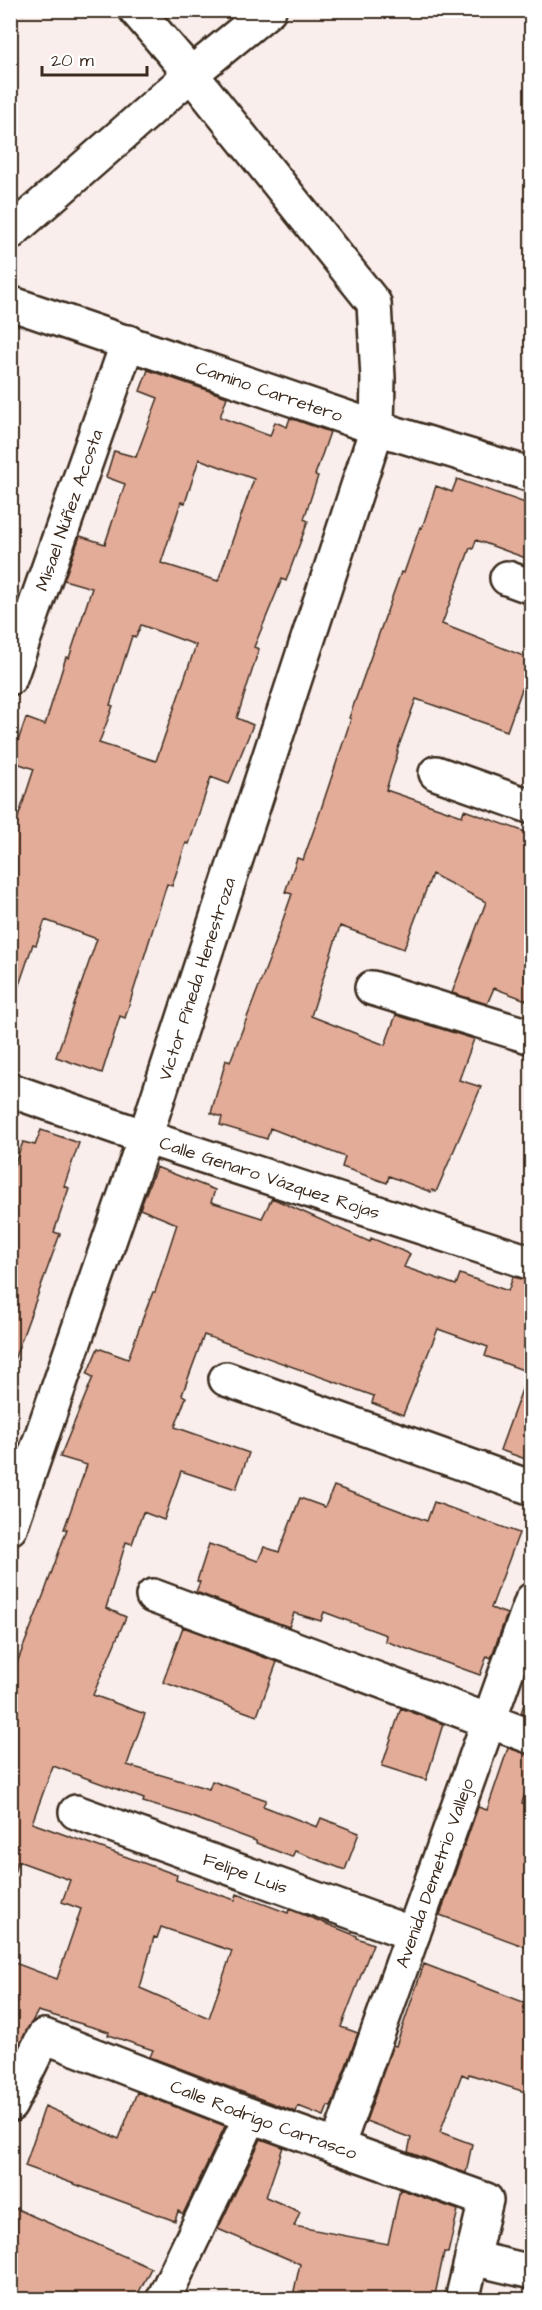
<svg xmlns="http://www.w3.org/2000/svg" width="542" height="2310" font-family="'Architects Daughter',sans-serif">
  <rect width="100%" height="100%" fill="#f9eeeb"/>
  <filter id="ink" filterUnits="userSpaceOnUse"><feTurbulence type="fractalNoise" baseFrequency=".0167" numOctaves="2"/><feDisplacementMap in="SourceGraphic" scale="12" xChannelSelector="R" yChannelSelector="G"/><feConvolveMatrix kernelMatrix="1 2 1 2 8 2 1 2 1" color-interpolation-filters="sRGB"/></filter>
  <g filter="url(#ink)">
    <!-- building -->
    <path fill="#e3ac99" stroke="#3b2a1e" stroke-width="1.5" fill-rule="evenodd" d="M148 370 227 397 220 417 270 436 275 422 287 427 290 418 330 432 315 475 318 476 304 519 308 521 286 581 282 579 254 647 259 649 237 718 253 725 229 784 211 777 189 844 186 843 172 886 167 884 125 1018 120 1016 102 1073 56 1057 97 939 45 920 36 945 33 944 16 994 10 993V842L34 769 11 761 26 718 45 725 66 657 69 658 92 588 64 580 80 536 105 544 125 484 106 477 114 451 136 457 158 398 140 391ZM199 459 254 479 218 581 161 563 181 502 185 503ZM141 625 196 645 156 761 99 743 113 706 110 705 132 636 136 637Z
      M457 479 531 505V560L476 540 473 549 470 548 442 624 531 659V664L507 731 416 699 397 751 398 752 386 790 462 816 464 810 531 834V1002L494 988 487 1004 452 993 486 902 432 874 404 949 340 926 311 1016 385 1045 396 1015 474 1039 459 1080 481 1087 436 1192 432 1190 431 1192 389 1176 387 1183 342 1167 345 1157 270 1128 267 1139 220 1125 222 1117 211 1113 226 1060 230 1062 277 939H276L292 894 285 892 297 858 303 860 317 821 351 719 349 718 401 572 404 573 420 527 422 528 436 486 452 492Z
      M41 1130 79 1143 64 1186 69 1188 54 1232 60 1234 14 1360 10 1359V1176L23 1142 35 1145Z
      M156 1167 215 1190 211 1202 262 1218 272 1198 370 1242 371 1238 410 1254 404 1267 456 1285 460 1274 508 1291 513 1277 531 1281V1373L485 1356 488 1347 438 1329 403 1415 372 1403 374 1396 204 1335 182 1395 186 1397 175 1427 249 1453 236 1489 181 1471 164 1520 143 1512 132 1544 126 1542 106 1608 126 1617 93 1695 145 1714 127 1765 209 1789 212 1781 266 1800 263 1806 317 1827 321 1818 359 1833 345 1870 295 1851 292 1857 256 1843V1841L187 1815 143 1802 144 1799 53 1766 32 1823 177 1875 176 1880 235 1900 237 1894 288 1913 289 1909 357 1936V1938L373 1944 341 2027 358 2033 331 2107 328 2106 324 2116 298 2106 296 2112 258 2098 150 2057 153 2050 108 2035 109 2032 38 2011 10 2062V1961L57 1979 81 1909 62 1902 70 1880 18 1861 14 1873 10 1872V1681L45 1591 67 1529H64L87 1465 60 1457 93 1377 87 1374 98 1348 128 1359 144 1315 153 1292H155L177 1224 140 1209ZM161 1927 232 1951 209 2018 140 1988 154 1937 157 1938Z
      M528 1373 531 1374V1461L500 1450Z
      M334 1486 427 1521 434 1502 519 1533 491 1608 507 1614 491 1658 487 1656 480 1675 385 1641 386 1635 324 1612 321 1621 294 1613 289 1627 196 1592 200 1582 197 1581 209 1544 258 1561 264 1547 279 1552 300 1498 325 1507Z
      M183 1627 277 1662 257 1716 163 1682Z
      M527 1695 531 1696V1717L521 1713Z
      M401 1708 443 1724 426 1780 382 1766Z
      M508 1748 531 1755V1776L522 1803 531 1805V1949L440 1915 478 1807 487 1810Z
      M424 1964 531 2005V2094L469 2074 468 2077 462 2074 440 2132 472 2144 466 2173 408 2152 411 2138 366 2121 393 2045 396 2046Z
      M137 2092 225 2126 183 2214 178 2211 175 2221 25 2166 45 2106 119 2139Z
      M261 2139 283 2147 266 2197 300 2212 294 2226 388 2244 400 2189 458 2210 448 2253 444 2252 434 2300H292L300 2264 218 2229Z
      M10 2206 151 2268 135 2300H10Z"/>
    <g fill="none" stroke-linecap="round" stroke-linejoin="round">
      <!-- minor casing -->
      <g stroke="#3b2a1e" stroke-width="38">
        <g id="minor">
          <path d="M10 233 191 74 269 10"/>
          <path id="s1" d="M10 303 377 428 532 475"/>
          <path d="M507 578 532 587"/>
          <path id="s2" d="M10 678 128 342"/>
          <path d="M436 773 532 807"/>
          <path d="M372 988 532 1037"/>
          <path id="s3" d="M10 1090 145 1137 532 1263"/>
          <path d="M226 1379 532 1488"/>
          <path id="s4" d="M10 1528 145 1137 377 428 378 378 374 303 191 74 136 10"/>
          <path d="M153 1596 532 1737"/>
          <path id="s5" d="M76 1812 413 1934"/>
          <path id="s6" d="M10 2105 44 2036 251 2116 486 2200 462 2300"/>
          <path id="s7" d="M337 2147 532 1600"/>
          <path d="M472 2258 532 2272"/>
          <path d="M163 2300 251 2116"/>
        </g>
      </g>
      <!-- minor -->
      <use href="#minor" stroke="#fff" stroke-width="33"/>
    </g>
  </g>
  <g text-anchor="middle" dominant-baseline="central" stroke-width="4.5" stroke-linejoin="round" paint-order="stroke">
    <!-- street labels -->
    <g font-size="18" fill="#3b2a1e" stroke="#fff">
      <text stroke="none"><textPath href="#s1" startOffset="274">Camino Carretero</textPath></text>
      <text stroke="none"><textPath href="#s2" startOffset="178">Misael Núñez Acosta</textPath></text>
      <text stroke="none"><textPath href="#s4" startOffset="580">Víctor Pineda Henestroza</textPath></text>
      <text stroke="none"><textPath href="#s3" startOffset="274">Calle Genaro Vázquez Rojas</textPath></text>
      <text stroke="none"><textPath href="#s5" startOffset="180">Felipe Luis</textPath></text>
      <text stroke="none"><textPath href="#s7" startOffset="291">Avenida Demetrio Vallejo</textPath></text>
      <text stroke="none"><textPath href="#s6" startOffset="312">Calle Rodrigo Carrasco</textPath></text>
    </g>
  </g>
  <!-- margin -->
  <rect width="542" height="2310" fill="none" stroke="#fff" stroke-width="36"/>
  <rect x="18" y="18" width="506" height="2274" fill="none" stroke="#3b2a1e" stroke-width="2" filter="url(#ink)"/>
  <!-- scale -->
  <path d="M42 66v9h105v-9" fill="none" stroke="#3b2a1e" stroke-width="3"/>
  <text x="51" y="66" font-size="18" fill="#3b2a1e" stroke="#ffffff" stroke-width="4.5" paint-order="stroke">20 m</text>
</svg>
